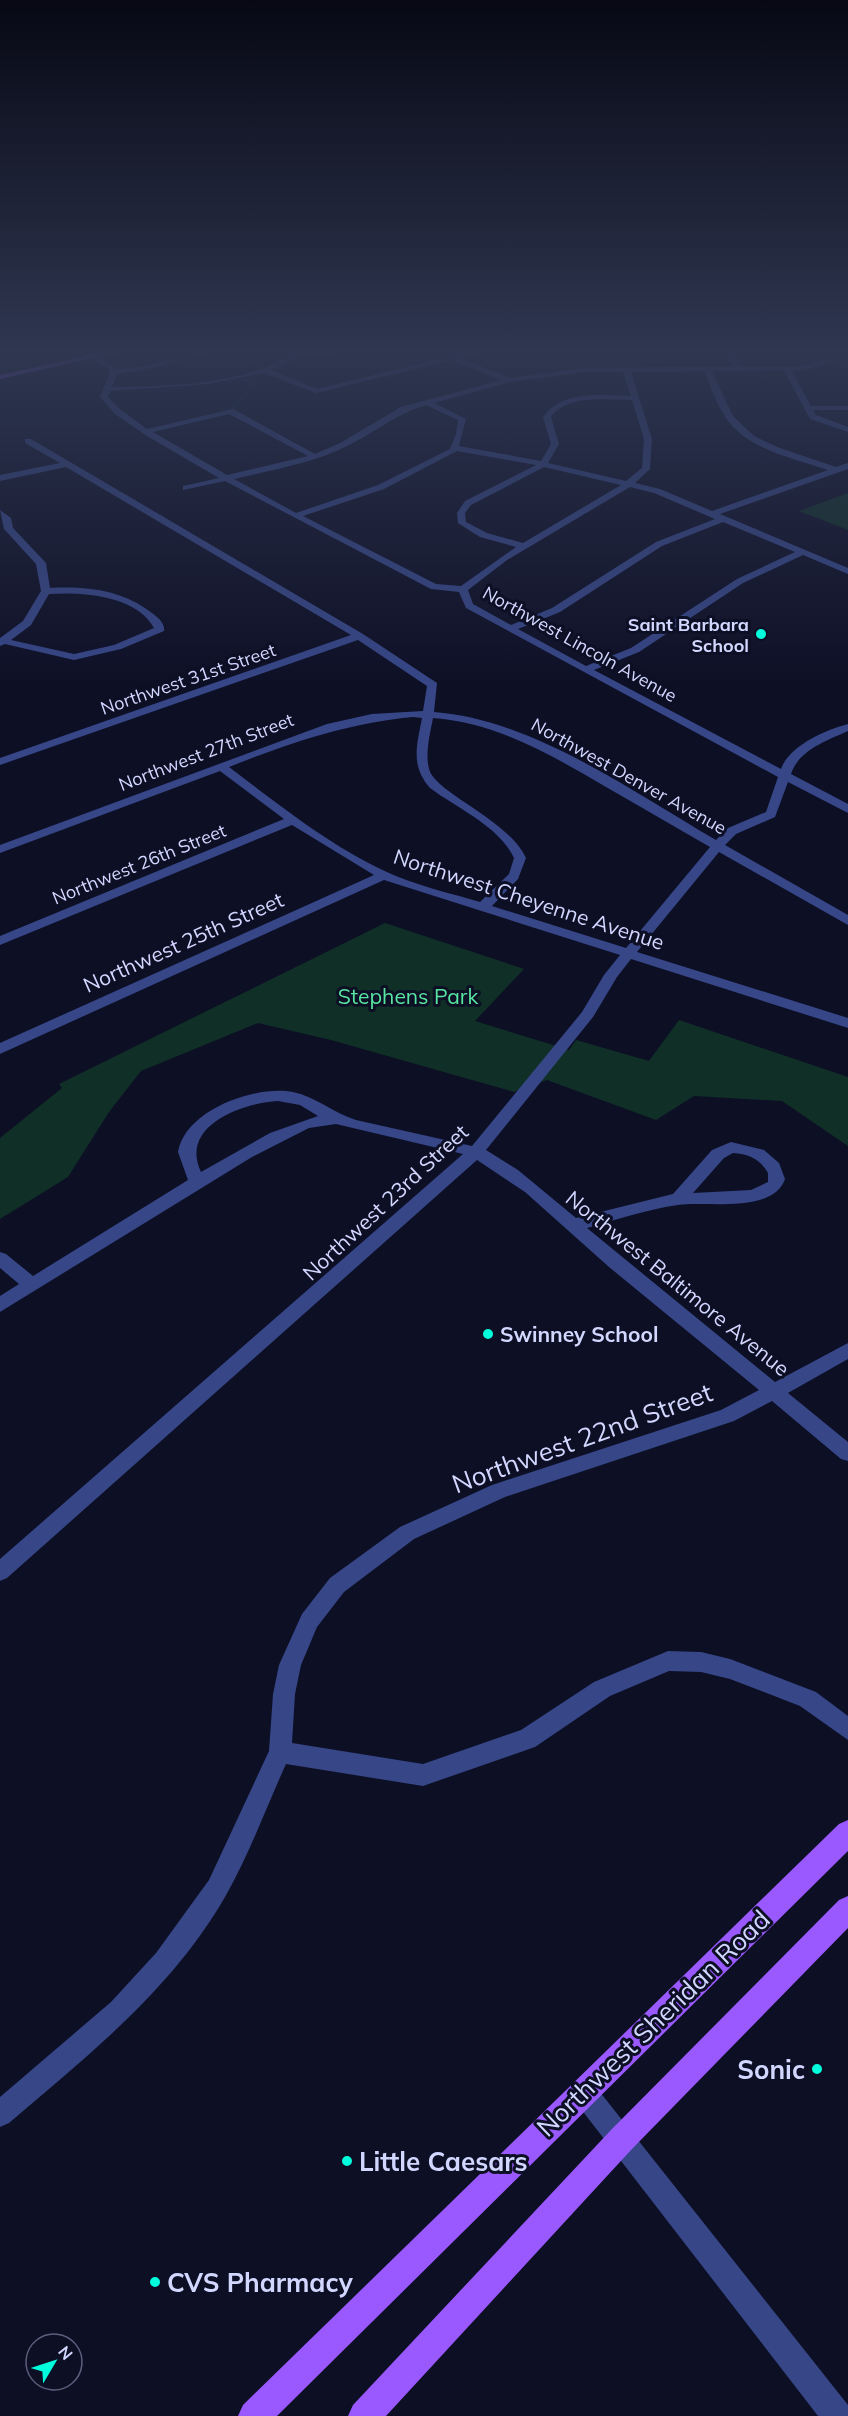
<svg xmlns="http://www.w3.org/2000/svg" width="848" height="2416" font-family="Mulish,sans-serif">
  <rect width="100%" height="100%" fill="#0d0f25"/>
  <!-- green -->
  <path fill="#103027" d="M848 493V530L799 511Z
    M385 923 524 969 475 1021 569 1050 576 1040 649 1061 679 1020 848 1077V1146L782 1101 694 1096 656 1120 547 1080 514 1092 331 1040 258 1023 141 1071 109 1112 68 1177 0 1219V1138L62 1088 59 1084Z"/>
  <g fill="none" stroke-linecap="round" stroke-linejoin="round">
    <!-- stream -->
    <path stroke="#072c45" stroke-width="1.5" d="M230 410 254 384 238 377"/>
    <!-- minor -->
    <path fill="#364687" fill-rule="evenodd" d="M214 348H371L320 354 300 353 286 364 271 370 317 389 483 348H495L459 358 510 378 583 368 733 366 728 356 733 348H744L736 351 740 366H803L848 353V357L803 370H791L811 406H848V410H813L816 415 848 427V432L810 419 784 370 712 371 733 416 754 436 777 447 836 467 848 463V469L720 514 848 568V574L803 555 743 583 639 652 594 670 781 769C789 746 825 730 848 724V731C826 741 799 750 791 774L848 804V813L788 782 775 817 736 834 725 845 848 915V925L719 852 637 952 848 1018V1028L631 959 617 977 593 1017 486 1150 518 1170 576 1218 673 1194 712 1150 731 1142 764 1150 779 1163 785 1179C773 1214 706 1201 678 1205 648 1209 616 1220 587 1228L775 1382 848 1343V1359L788 1393 848 1442V1461L841 1459 772 1401 734 1421 505 1497 414 1539 344 1592 317 1627 301 1665 295 1694 292 1743 423 1764 521 1730 594 1682 668 1651 701 1652 730 1659 816 1692 848 1716V1740L800 1706 730 1679 701 1672 669 1671 610 1696 535 1747 423 1786 286 1764C266 1808 249 1855 225 1897 172 1989 89 2055 9 2123L0 2127V2097L111 2002 156 1953 209 1880 269 1751 273 1694 279 1665 302 1614 330 1578 400 1527 492 1485 721 1410 759 1390 609 1267 525 1192 477 1160 7 1578 0 1581V1559L463 1154 336 1124 309 1128 252 1157 0 1312V1296L19 1284 0 1268V1252L6 1254 33 1276 188 1180 178 1152C185 1110 255 1085 293 1092 316 1097 334 1113 356 1120L472 1146 582 1012 604 975 620 955 384 880 0 1054V1043L374 875 292 825 0 945V936L284 819 220 771 0 853V845L327 724 372 714 423 711 427 686 358 640 0 765V758L351 635 66 467 0 481V475L60 463 25 443V439H31L363 634 437 683 434 712C532 719 633 792 716 840L728 828 766 812 778 777 466 608 459 592 431 589 225 481 183 490V486L219 478 147 436 115 414 100 397 110 372 107 368 87 357C95 353 111 362 116 370L148 365ZM225 349 291 353C249 385 166 386 112 387L117 374 148 369ZM451 360 502 380 401 407 340 443 315 454 233 409 147 429 121 410 108 397 110 391 208 384 264 373 316 393ZM704 371C711 387 716 403 726 418 748 450 793 458 828 470L712 511 660 489 635 483 650 469 652 439 631 372ZM583 372H623L631 396C601 395 562 390 543 417L551 444 541 461 459 446 466 419 434 403 510 382ZM632 400 644 439 642 468 626 481 548 463 559 444 551 417C567 394 607 400 632 400ZM426 405 458 420 456 434 450 449 378 485 296 513 234 479C271 470 310 464 345 447 373 434 396 414 426 405ZM229 414 308 456 227 475 153 432ZM457 451 536 465 465 501 457 513 458 523 480 537 516 547 461 586 436 584 303 516 384 489ZM544 467 621 485 523 543 487 533 466 522 465 513 471 505ZM630 487 654 493 715 519 656 542 552 608 511 625 473 604 468 590 507 560ZM723 522 795 552 737 579 631 648 586 666 518 629 560 612 662 546ZM413 717 422 718C417 745 410 765 430 788 458 809 499 826 514 858L509 874 480 902C453 894 423 887 396 876 335 850 282 807 229 767 290 743 348 723 413 717ZM433 718C498 723 551 755 606 787 641 807 675 827 710 847L626 948 492 906 518 879 526 858C508 819 435 793 429 769 425 753 430 734 433 718ZM278 1101 300 1105 318 1116 270 1133 201 1172C179 1126 242 1103 278 1101ZM733 1153C749 1154 760 1159 768 1173V1182L751 1190 693 1193 724 1158Z
      M0 510 11 518 13 528 46 563 50 588C87 586 122 590 152 613 159 618 165 624 164 631L121 649 74 660 5 644 0 646V638L23 621 41 591 36 564 4 529ZM49 594C82 592 136 595 154 628L114 645 74 654 11 640 31 625Z
      M583 2078 592 2082 848 2405V2416H818L574 2100 570 2091 574 2082Z"/>
    <!-- major -->
    <path fill="#9a59ff" fill-rule="evenodd" d="M122 348H136L0 379V375Z
      M848 1820V1851L277 2416H238L243 2405 839 1824Z
      M848 1896V1928L631 2150 386 2416H348L353 2405 611 2130 839 1900Z"/>
    <!-- highway -->
    <path fill="#ff4dcb" fill-rule="evenodd" d="M836 348H848V352L837 350Z"/>
  </g>
  <!-- sky -->
  <linearGradient id="sky" x2="0" y2="1"><stop stop-color="#070814"/><stop offset="0.51" stop-color="#2f3751"/><stop offset="1" stop-color="#2f3751" stop-opacity="0"/></linearGradient>
  <rect width="848" height="686" fill="url(#sky)"/>
  <!-- markers -->
  <g fill="#00fddc" stroke="#0d0f25" stroke-width="2">
    <circle cx="761" cy="634" r="6"/>
    <circle cx="488" cy="1334" r="6"/>
    <circle cx="817" cy="2069" r="6"/>
    <circle cx="347" cy="2161" r="6"/>
    <circle cx="155" cy="2282" r="6"/>
  </g>
  <g text-anchor="middle" dominant-baseline="central" stroke-width="6" stroke-linejoin="round" paint-order="stroke">
    <!-- far-poi labels -->
    <g font-size="18" font-weight="bold" fill="#d2d7ff" stroke="#0d0f25" text-anchor="end">
      <text x="749" y="624">Saint Barbara<tspan x="749" dy="21">School</tspan></text>
    </g>
    <!-- far-street labels -->
    <g font-size="18" fill="#d2d7ff" stroke="#0d0f25">
      <text transform="translate(580 644) rotate(29)">Northwest Lincoln Avenue</text>
      <text transform="translate(188 679) rotate(-19)">Northwest 31st Street</text>
      <text transform="translate(206 752) rotate(-21)">Northwest 27th Street</text>
      <text transform="translate(629 776) rotate(29)">Northwest Denver Avenue</text>
      <text transform="translate(139 864) rotate(-22)">Northwest 26th Street</text>
    </g>
    <!-- street labels -->
    <g font-size="21" fill="#d2d7ff" stroke="#0d0f25">
      <text transform="translate(529 899) rotate(18)">Northwest Cheyenne Avenue</text>
      <text transform="translate(183 942) rotate(-24)">Northwest 25th Street</text>
      <text transform="translate(385 1202) rotate(-43)">Northwest 23rd Street</text>
      <text transform="translate(678 1283) rotate(39)">Northwest Baltimore Avenue</text>
    </g>
    <!-- park labels -->
    <g font-size="21" fill="#57e6a1" stroke="#0d0f25">
      <text x="408" y="996">Stephens Park</text>
    </g>
    <!-- poi labels -->
    <g font-size="21" font-weight="bold" fill="#d2d7ff" stroke="#0d0f25" text-anchor="start">
      <text x="500" y="1334">Swinney School</text>
    </g>
    <!-- near-street labels -->
    <g font-size="26" fill="#d2d7ff" stroke="#0d0f25">
      <text transform="translate(582 1438) rotate(-20)">Northwest 22nd Street</text>
      <text transform="translate(653 2023) rotate(-44)">Northwest Sheridan Road</text>
    </g>
    <!-- near-poi labels -->
    <g font-size="26" font-weight="bold" fill="#d2d7ff" stroke="#0d0f25" text-anchor="start">
      <text x="805" y="2069" text-anchor="end">Sonic</text>
      <text x="359" y="2161">Little Caesars</text>
      <text x="167" y="2282">CVS Pharmacy</text>
    </g>
  </g>
  <!-- north arrow -->
  <g transform="translate(54 2362) rotate(51)"><circle r="28" fill="#0d0f25" stroke="#5c5f7c" stroke-width="1.5"/>
  <path d="M0-4.5L10 22L0 15L-10 22Z" fill="#00fddc"/>
  <text y="-9" font-size="16" font-weight="bold" text-anchor="middle" fill="#d2d7ff">N</text>
  </g>
</svg>
